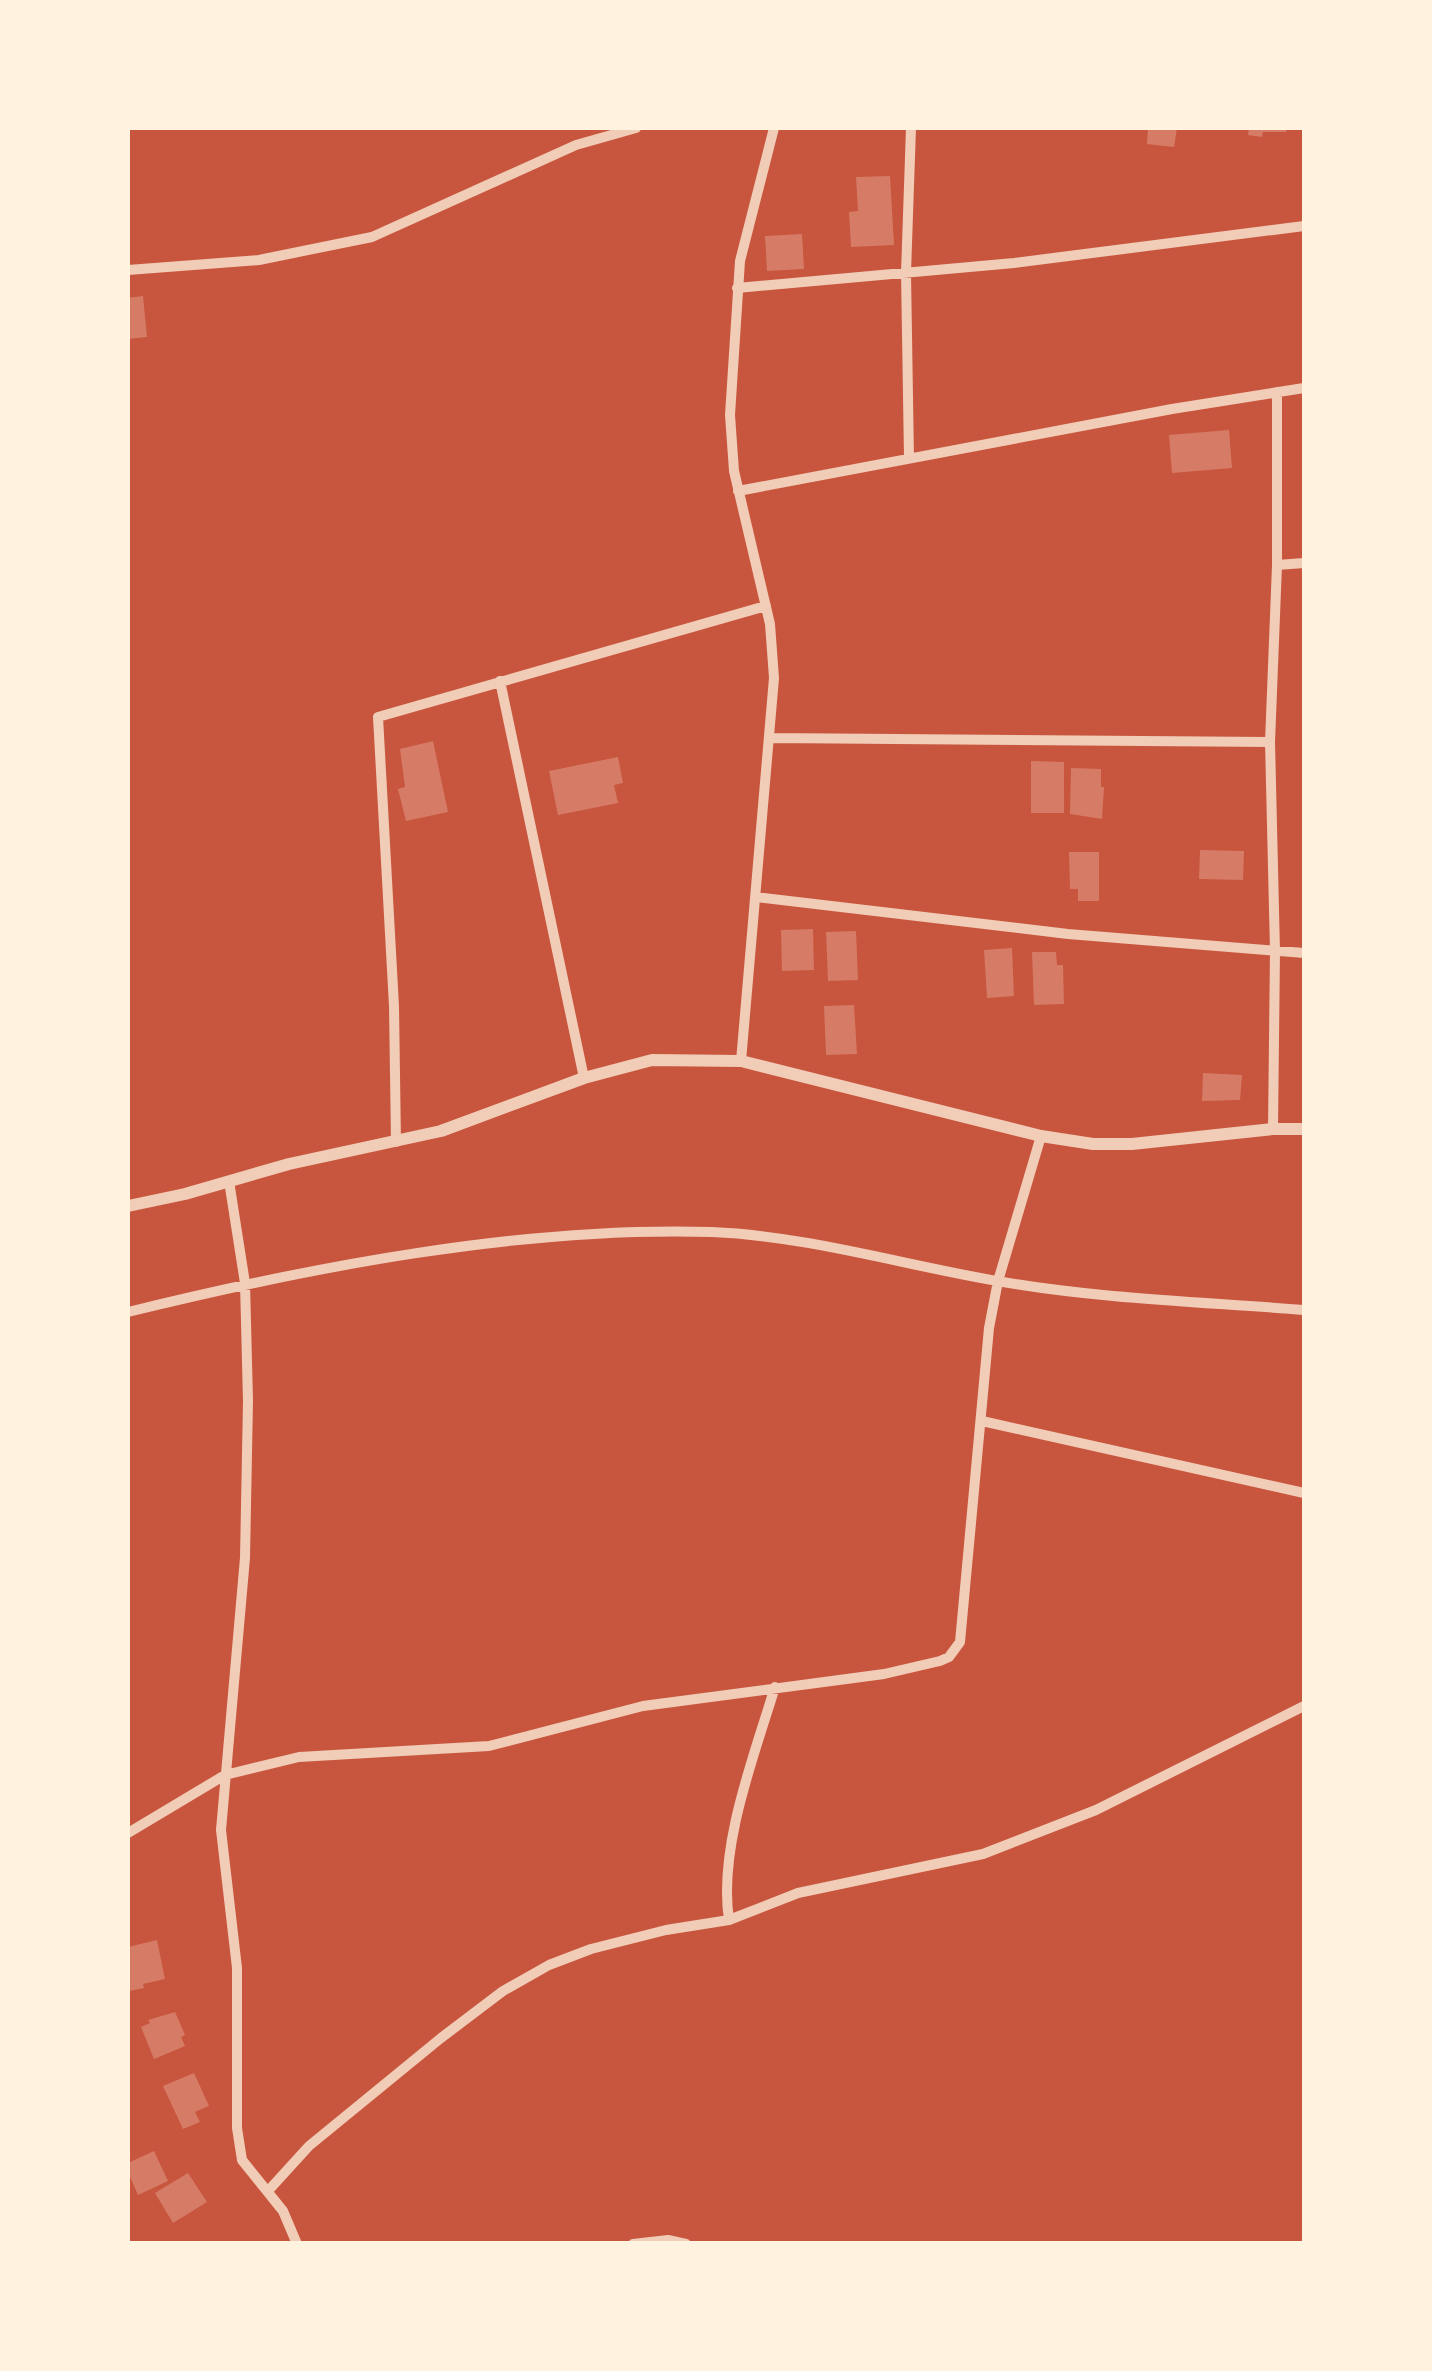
<svg xmlns="http://www.w3.org/2000/svg" width="1432" height="2371" font-family="Jost,sans-serif">
  <rect width="100%" height="100%" fill="#c8553d"/>
  <!-- building -->
  <path fill="#d67c66" d="M1148 128H1177L1174 147 1147 144Z
    M1249 128H1287L1286 132H1263L1262 137 1248 135Z
    M890 176 894 245 851 247 849 212 858 211 856 177Z
    M802 234 804 269 767 271 765 236Z
    M143 296 147 337 128 339V298Z
    M1229 430 1232 468 1172 473 1169 435Z
    M433 741 448 812 406 821 398 789 405 787 400 749Z
    M618 757 623 783 614 785 618 803 558 815 549 771Z
    M1031 761 1064 762V813H1031Z
    M1071 768 1101 769V787H1104L1102 819 1070 814Z
    M1200 850 1244 851 1243 880 1199 879Z
    M1069 852H1099V901H1078V889H1070Z
    M813 929 814 970 782 971 781 930Z
    M856 931 858 980 828 981 826 932Z
    M1012 948 1014 996 987 998 984 950Z
    M1032 952H1056L1057 965H1063L1064 1004 1034 1005Z
    M854 1005 857 1054 826 1055 824 1006Z
    M1203 1073 1242 1075 1240 1100 1202 1101Z
    M157 1940 165 1979 143 1984 144 1988 129 1991 128 1947Z
    M175 2012 185 2035 181 2037 185 2046 154 2059 141 2027 150 2023 148 2020Z
    M194 2073 209 2106 195 2112 200 2122 183 2129 163 2086Z
    M154 2151 168 2181 138 2195 128 2172V2163Z
    M188 2173 207 2202 173 2223 155 2193Z"/>
  <g fill="none" stroke-linecap="round" stroke-linejoin="round">
    <!-- minor -->
    <path stroke="#f1ccb7" stroke-width="10" d="M128 270 259 260 372 237 576 145 636 128
      M737 288 1014 263 1304 226
      M909 458 906 273 911 128
      M738 491 1172 409 1304 388
      M1277 565 1304 563
      M500 681 584 1078
      M772 738 1270 742
      M756 897 1068 934 1304 953
      M741 1061 774 678 770 624 734 471 730 415 740 261 774 128
      M1273 1129 1275 951 1270 742 1277 565V392
      M396 1142 394 1006 378 717 766 606
      M229 1181 245 1283 248 1401 245 1558 221 1830 237 1968V2128L242 2160 283 2211 297 2244
      M128 1312C311 1267 523 1226 712 1232 809 1236 907 1266 1003 1282 1102 1299 1204 1302 1304 1310
      M982 1421 1304 1493
      M128 1833 225 1775 299 1757 489 1746 643 1706 884 1674 940 1661 949 1657 960 1642 989 1328 998 1281 1041 1136
      M729 1920C718 1848 754 1756 775 1687
      M268 2191 309 2146 441 2038 503 1991 549 1965 591 1949 666 1930 729 1920 798 1893 983 1854 1096 1810 1304 1706
      M633 2244 668 2240 686 2244"/>
    <!-- tertiary -->
    <path stroke="#f1ccb7" stroke-width="12" d="M128 1206 185 1194 289 1164 441 1131 584 1078 652 1060 741 1061 1041 1136 1093 1144H1132L1273 1129H1304"/>
  </g>
  <!-- border -->
  <rect width="1432" height="2371" fill="none" stroke="#fff3e0" stroke-width="260"/>
</svg>
